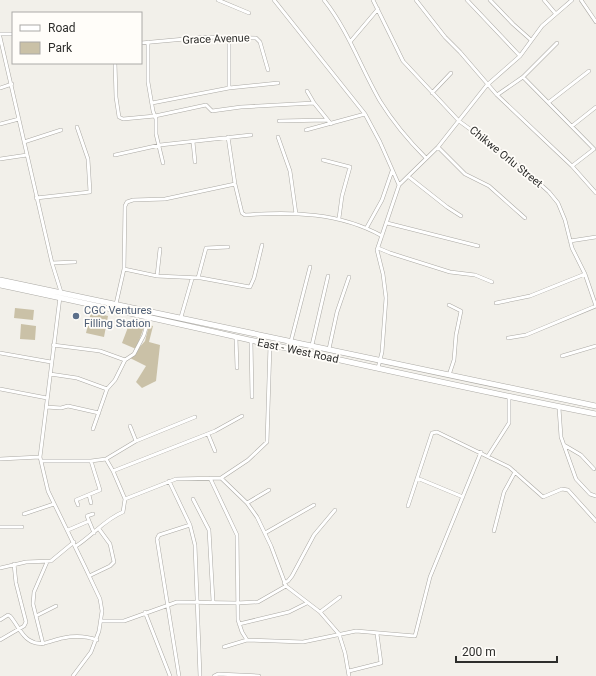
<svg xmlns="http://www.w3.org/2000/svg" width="596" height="676" font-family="Roboto,sans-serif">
  <rect width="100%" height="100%" fill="#f2f0ea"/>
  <!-- green -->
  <path fill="#cac1a7" d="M15 308 34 310 33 320 14 318Z
    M91 312 108 316 104 337 86 333Z
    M130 322 144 327 136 349 122 343Z
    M21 324 36 326 35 340 20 339Z
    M149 325 153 326 149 342 160 345 156 381 142 388 136 382 146 366 130 358 145 341Z"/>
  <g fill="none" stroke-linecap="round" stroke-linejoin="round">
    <!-- street casing -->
    <g stroke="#aba9a4" stroke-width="4">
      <path id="street" d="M218 0 249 13
        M274 0 365 114 380 142 399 185
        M324 0C348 30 361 68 380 101 393 122 409 141 426 158
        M373 0 403 61 459 121 519 165 549 192 558 203 565 220 572 248 585 274 596 306
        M416 0 445 37 460 52 497 95 572 166 596 193
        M467 0 520 56
        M490 0 513 24 531 40
        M544 0 555 13
        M581 0 596 22
        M0 34H13
        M0 37 52 263 61 292
        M229 37V88
        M148 42V82L153 111 156 119V134L163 163
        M350 42 378 9
        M141 43 207 37 256 38 260 42 268 70
        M115 63 116 97 119 117 123 119 155 116 206 105 212 111 241 107 314 103
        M523 77 594 149
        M0 88 12 84
        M307 91 314 103 331 124
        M432 93 451 73
        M497 95 523 77 557 43
        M549 102 589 71
        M152 103 229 88 278 83
        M279 121 327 120
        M0 124 19 119
        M572 126 596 107
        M306 130 365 114
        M228 137 235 184 242 213 245 215C292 211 341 213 382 236
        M278 137 290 171 296 214
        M24 142 61 130
        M193 142 195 162
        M438 147 465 174 489 186 525 218
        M115 155 160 145 251 135
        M0 159 27 155
        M323 160 350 167 342 196 339 218
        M572 166 594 149
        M409 177 447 207 461 216
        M36 198 90 192 88 159 77 127
        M387 223 478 246
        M367 227 382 200 392 171
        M570 241 596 237
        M378 248 390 253 450 272 475 275 492 282
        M52 263 75 262
        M124 269 157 276 201 278 250 287 254 278 262 245
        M157 276 160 249
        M198 278 206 248 228 247
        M60 297 40 457 48 491 85 567 100 599 102 611 99 631 91 652 73 676
        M496 303 530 296 585 274
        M116 304 124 269 125 206 127 202 133 200 165 199 235 184
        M449 305 461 311 456 335 454 360 449 375
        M181 317 192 279
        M236 338 237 368
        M508 338 526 335 596 306
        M251 341 252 397
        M291 341 310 267
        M53 345 100 351 125 360
        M312 345 328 276
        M329 349 337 312 349 277
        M0 353 51 362
        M562 356 596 346
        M378 368 382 352 386 298 383 274 377 250 399 185 438 147 487 85 520 56 542 26 572 0
        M50 374 77 378 107 389
        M0 389 47 398
        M46 407 61 408 68 406 99 413
        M559 408 561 437 576 479 590 494 596 496
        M130 426 136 441
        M93 429 107 389 115 380 125 360 134 354 144 335 149 317
        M208 434 215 451
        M564 445 581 455 594 469
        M488 456 509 423V396
        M0 459 40 457
        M106 459 113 471 125 499 176 479 221 478 248 460 267 442 270 345
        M41 461H91L106 459 136 441 195 417
        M113 471 215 431 242 416
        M210 478 237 535 238 620 242 632 247 640
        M221 478 247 503 257 517 271 546 286 586 320 612 339 634 345 653 349 676
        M417 478 463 497
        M169 481 190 525 195 545 200 676
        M89 495 91 503
        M193 499 209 530 213 601
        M247 503 269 490
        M78 505 76 500 100 490 91 461
        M408 506 432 433 437 432 509 467 543 497 562 489 568 490 596 521
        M24 514 54 504
        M89 521 87 516 93 514
        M0 527H22
        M68 530 89 521 94 533
        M494 531 504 492 515 472
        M265 533 314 505
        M76 546C92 536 105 519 123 512L125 499
        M0 568 26 562 51 561 74 542
        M89 576 110 566 114 562 110 544 99 529
        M284 583 288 581 292 576 314 535 335 510
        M145 612 170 676
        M320 612 340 597
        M36 616 56 606
        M0 620 8 615 10 616C17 624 21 635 29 640 41 648 51 640 63 638 73 636 86 636 97 640
        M101 621H124L177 602 237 603 258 602 286 586
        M239 624 289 612 307 603
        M0 640 24 626 26 622 16 583 14 564
        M43 644 33 604 34 592 47 562
        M224 647 247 640 303 642 356 631 415 636 430 577 481 452
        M349 671 381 663 377 634
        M179 676 157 539 159 535 190 525
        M214 676 218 674 259 676"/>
    </g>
    <!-- primary casing -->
    <g stroke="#aba9a4" stroke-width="6">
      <path id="primary" d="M0 280 596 406
        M0 285C199 327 396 375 596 414"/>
    </g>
    <!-- street -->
    <use href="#street" stroke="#fff" stroke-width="3"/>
    <!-- primary -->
    <use href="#primary" stroke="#fff" stroke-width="5"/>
  </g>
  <!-- markers -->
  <circle fill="#5c6f8a" stroke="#fffdf9" stroke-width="1.5" cx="76" cy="316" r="4"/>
  <g text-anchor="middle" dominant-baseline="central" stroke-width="3.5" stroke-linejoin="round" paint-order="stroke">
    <!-- street labels -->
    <g font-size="11" fill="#2e2e2c" stroke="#fffdf9">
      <text transform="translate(216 39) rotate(-2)">Grace Avenue</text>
      <text transform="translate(506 157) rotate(39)">Chikwe Orlu Street</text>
      <text transform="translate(298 351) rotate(12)">East - West Road</text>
    </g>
    <!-- service labels -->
    <g font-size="11" fill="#4e5e75" stroke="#fffdf9" text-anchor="start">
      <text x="84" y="310">CGC Ventures<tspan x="84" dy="13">Filling Station</tspan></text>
    </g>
  </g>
  <!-- legend -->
  <rect x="12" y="12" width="130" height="52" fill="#fffdf9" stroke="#abaaa7"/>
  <rect x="20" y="25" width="20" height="6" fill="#ffffff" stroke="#abaaa7"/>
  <text x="48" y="32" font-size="12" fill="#2e2e2c">Road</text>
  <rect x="20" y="42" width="20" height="12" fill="#cac1a7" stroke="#abaaa7"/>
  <text x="48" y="52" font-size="12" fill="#2e2e2c">Park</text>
  <!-- scale -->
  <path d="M456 656v6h101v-6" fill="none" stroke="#2e2e2c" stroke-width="2"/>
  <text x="462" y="656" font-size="12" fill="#2e2e2c" stroke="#fffdf9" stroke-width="3" paint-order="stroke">200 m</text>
</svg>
